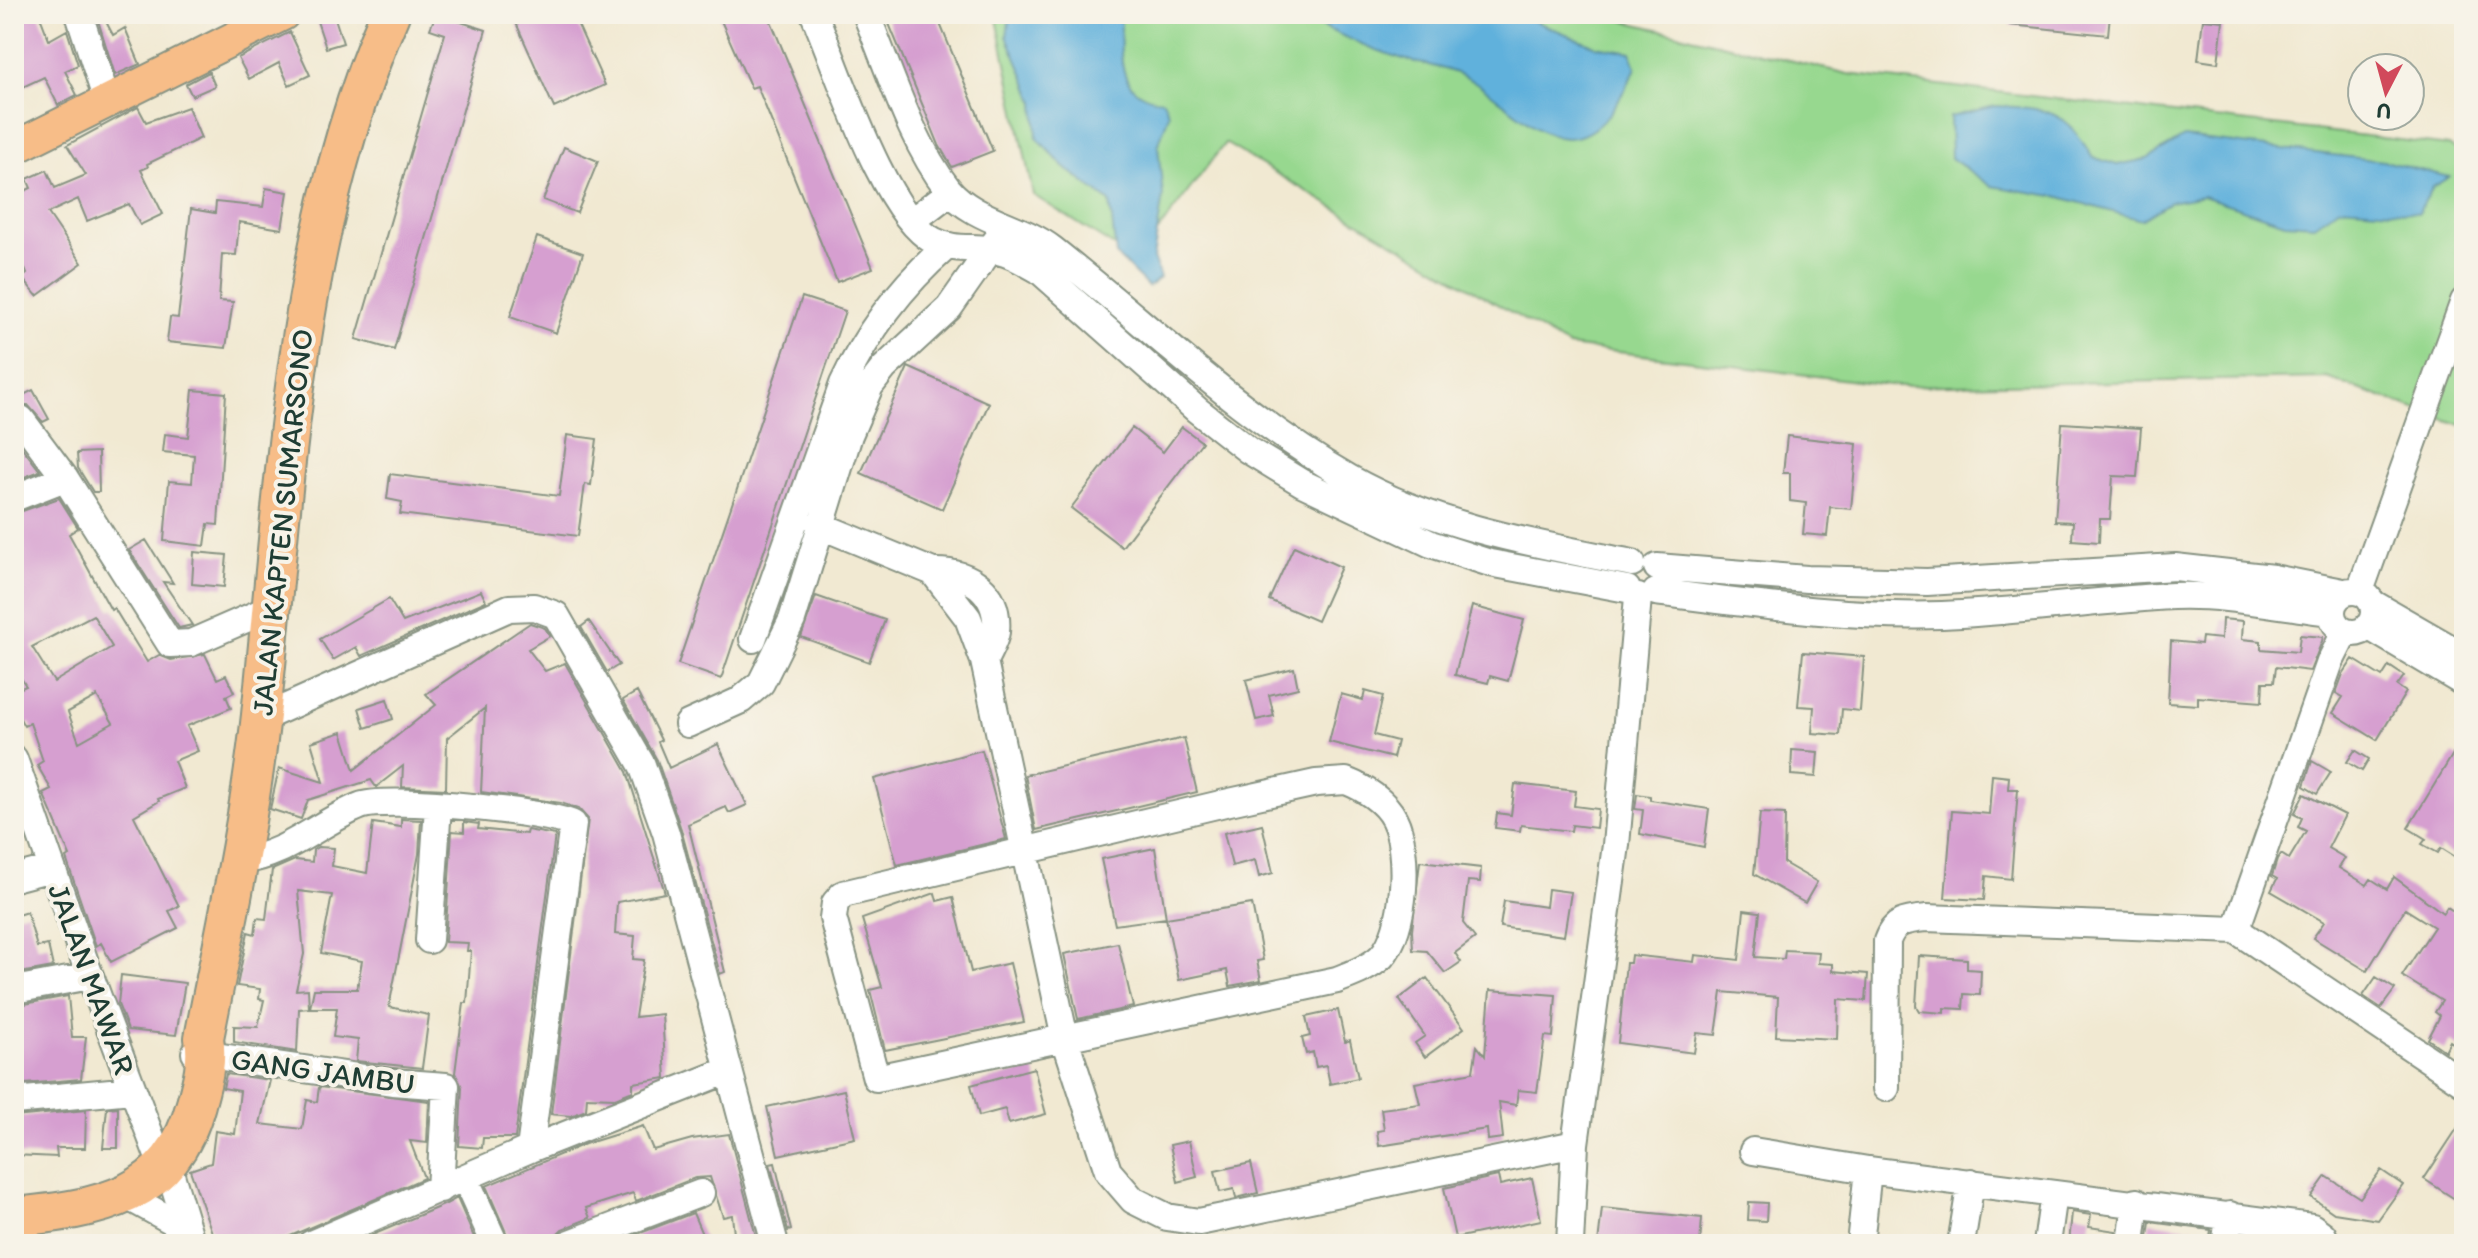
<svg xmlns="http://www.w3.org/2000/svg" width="2478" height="1258" font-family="Itim,sans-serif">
  <rect width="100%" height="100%" fill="#f7f3e8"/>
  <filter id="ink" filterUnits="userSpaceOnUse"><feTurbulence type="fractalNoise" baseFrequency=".0125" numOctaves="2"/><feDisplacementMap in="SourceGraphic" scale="16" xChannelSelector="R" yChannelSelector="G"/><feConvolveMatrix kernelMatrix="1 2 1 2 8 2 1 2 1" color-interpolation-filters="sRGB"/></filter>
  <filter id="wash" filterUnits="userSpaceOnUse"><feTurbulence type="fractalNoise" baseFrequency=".006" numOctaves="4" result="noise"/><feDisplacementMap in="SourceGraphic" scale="32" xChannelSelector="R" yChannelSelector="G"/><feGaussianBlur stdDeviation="1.8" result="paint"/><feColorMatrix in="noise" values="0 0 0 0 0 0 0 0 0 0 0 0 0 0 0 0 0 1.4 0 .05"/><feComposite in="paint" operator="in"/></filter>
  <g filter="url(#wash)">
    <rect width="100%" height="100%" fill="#f1e9d2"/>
    <!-- green -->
    <path fill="#97d88f" stroke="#5b8a62" stroke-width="2" d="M996 14H1610L1632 23 1848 74 2449 146 2464 155V426L2327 378 1898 386 1568 346 1225 143 1136 260 1033 195Z"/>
    <!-- water -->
    <path fill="#61b1dc" stroke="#407788" stroke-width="2" d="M1010 14H1114L1121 23C1120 59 1118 97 1163 100L1169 114 1158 146 1163 196 1153 258 1160 278 1148 287 1116 255 1110 202 1064 167 1037 138 1035 102 1007 36Z
      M1296 14H1517L1596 46 1631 52 1636 68C1622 95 1602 139 1566 138 1536 137 1498 95 1473 81 1449 67 1423 65 1397 57 1362 46 1329 30 1296 14Z
      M1995 106C2047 108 2065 109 2092 157L2117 165 2147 159 2184 137 2383 161 2449 177 2433 187 2418 213 2340 207 2314 225 2285 223 2203 196 2170 202 2141 220 2060 197 1991 186 1951 158 1950 117Z"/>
    <g id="blocks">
      <!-- building -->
      <path fill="#d69fd0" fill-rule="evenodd" d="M14 14H39L49 40 67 30 78 65 65 71 77 95 58 105 44 77 14 91Z
        M96 14H102L113 35 125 28 140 64 115 75Z
        M436 14 486 30 394 350 356 339 445 34 430 29Z
        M512 14H573L605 85 554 108Z
        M718 14H768L873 268 837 282 757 86 751 88Z
        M885 14H936L993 151 952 167 939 145Z
        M2011 14H2110L2108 35 2010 25Z
        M334 15 343 43 326 48 317 21Z
        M2203 19 2223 21 2218 63 2198 60Z
        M290 32 310 75 289 85 279 63 249 79 238 58Z
        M209 72 215 86 192 96 186 84Z
        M138 107 146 122 188 107 201 138 147 164 148 167 141 170 163 214 140 225 129 204 87 221 78 199 48 213 82 263 37 296 22 278 27 274 16 246 23 243 14 224V196L31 188 27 179 47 170 55 188 86 175 67 145Z
        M564 147 598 161 577 213 543 200Z
        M266 188 288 192 282 229 239 222 236 255 222 254 219 301 233 302 226 348 167 342 170 317 178 318 191 209 215 213 216 202 263 207Z
        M537 237 583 253 556 333 510 317Z
        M802 297 845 311 721 679 678 664Z
        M908 367 989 403 942 509 861 473Z
        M33 390 49 419 43 422 28 405H14V400Z
        M193 390 226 393 218 525 208 524 205 546 164 541 169 481 192 483 194 455 163 452 165 434 188 437Z
        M2062 423 2141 428 2137 477 2113 476 2110 519H2100L2099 542 2072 540 2073 522 2055 521Z
        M1182 427 1202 442 1122 547 1071 508 1132 428 1163 452Z
        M567 435 597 439 591 485 585 484 578 536 400 514 402 502 387 499 390 474 559 496Z
        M1787 436 1857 444 1851 509 1830 507 1827 536 1803 534 1806 503 1790 501V473H1783Z
        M14 437 40 471 14 481Z
        M98 452 99 492H93L78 468 77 453Z
        M59 498 78 528 69 534 111 610 114 608 147 662 159 655 171 660 205 654 217 679 226 675 234 692 226 696 231 708 187 726 198 751 174 761 185 788 158 799 159 801 134 816 179 906 169 911 178 928 111 962 101 943 96 946 66 858 70 856 43 793 51 789 37 765 43 761 30 723 24 726 14 708V691L26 686 14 667V514ZM93 615 112 647 54 682 32 647ZM97 696 113 723 79 742 68 712Z
        M146 540 173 583 163 582 192 625 179 628 129 550Z
        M1294 546 1341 567 1317 621 1269 600Z
        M194 552 227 555 224 587 192 584Z
        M481 591 486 601 361 656 356 647 333 660 320 639 389 599 403 622Z
        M816 596 885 620 869 662 801 637Z
        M1472 606 1524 620 1508 681 1490 676 1488 683 1455 675Z
        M2222 619 2243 621 2242 639 2261 641V649L2298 652 2300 635 2323 637 2322 641 2310 671 2276 667 2274 682H2263L2262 702 2198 697V705L2168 703 2171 641 2201 644 2202 637 2221 639Z
        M589 621 619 665 607 672 581 627Z
        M530 623 545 628 550 636 528 649 545 671 565 663 627 772 665 893 617 902 615 934 635 936 633 959 644 960 635 1017 662 1014 666 1078 633 1083V1091L615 1098 587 1097 586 1110 571 1116 551 1114 588 819 579 809 561 803 481 792 485 708 447 738 446 789 402 787 403 766 376 787 371 780 308 800 301 819 270 809 279 768 323 782 311 742 342 732 354 770 436 705 426 694Z
        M1803 652 1864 657 1860 711 1842 709 1840 735 1812 733 1814 707 1798 706Z
        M2353 659 2382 677 2389 666 2404 676 2397 686 2406 692 2377 740 2333 713 2343 697 2336 693 2343 674Z
        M1294 668 1298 688 1269 695 1274 716 1256 720 1246 680Z
        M1365 691 1383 696 1374 735 1397 741 1393 758 1329 742 1341 694 1363 700Z
        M637 692 661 740 658 742 669 768 718 744 747 805 729 813 726 807 688 824 725 972 720 974 681 829 657 760 623 700Z
        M387 699 393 719 365 728 359 708Z
        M1184 738 1197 792 1036 830 1025 775Z
        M982 750 1006 839 897 865 874 779Z
        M1792 750 1818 752 1816 777 1791 775Z
        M2355 750 2369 759 2362 771 2347 762Z
        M2453 754 2464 761V847L2457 858 2441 848 2438 853 2422 844 2426 839 2408 828Z
        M2312 761 2331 772 2317 794 2304 786Z
        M1992 775 2009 777 2008 789H2018L2011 879 1986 876 1984 900 1945 898 1952 811 1989 814Z
        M1515 784 1576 791 1574 806 1598 809 1596 828 1572 825 1571 831 1521 825 1520 831 1495 828 1497 813 1511 815Z
        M1637 794 1650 796V800L1709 809 1704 847 1640 834 1643 810 1635 809Z
        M2304 794 2345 815 2328 848 2345 858 2339 868 2367 885 2371 879 2387 889 2394 877 2443 913 2447 907 2464 918V1051L2450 1041 2445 1051 2428 1039 2440 1016 2435 1012 2442 1001 2402 976 2434 927 2405 909 2367 971 2313 938 2324 922 2271 891 2277 879 2272 876 2277 860 2281 854 2289 859 2306 831 2298 827 2302 818 2294 814Z
        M1760 813 1785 814 1784 863 1817 882 1805 903 1754 874Z
        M401 819 421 820 419 854 389 1007 429 1015 422 1068 356 1061 358 1040 333 1037 337 1008H310L314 989H357L362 961 321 953 332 895 298 891 304 954 296 990 308 989 309 1008 299 1009 297 1052 234 1042V1026L258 1027 264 1000 259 999 260 989 237 986 248 932 255 934 257 918 266 919 272 870 295 860 312 862 313 850 318 847 334 848 332 866 367 873 373 823 401 827Z
        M464 822 479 824 478 829 526 834 527 830 555 835 515 1138H483L482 1148 459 1146 462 1087 455 1073 464 1003H467L471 951H467L468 943 445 942 452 831 464 832Z
        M1262 824 1273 873 1259 877 1255 860 1232 866 1224 833Z
        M1155 848 1166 918 1115 925 1101 859Z
        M1420 861 1481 868 1480 882 1468 881 1463 923 1475 938 1455 953 1461 962 1445 973 1427 951 1413 950 1412 931Z
        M1548 889 1571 892 1564 936 1500 927 1504 901 1546 907Z
        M935 893 937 901 953 897 971 972 1010 963 1024 1022 885 1050 870 990 882 987 862 919Z
        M1252 904 1263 960 1257 961 1261 980 1230 986 1227 970 1179 980 1166 918Z
        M1744 910 1760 912 1755 957 1784 959 1785 950 1819 952 1818 963 1833 964V971L1868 974 1866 1001 1838 999 1837 1039 1776 1036 1778 997 1722 992 1716 1035 1697 1033 1694 1053 1618 1043 1626 963H1630L1631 955 1694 962 1695 955 1739 960Z
        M27 912 37 947 48 945 53 967 14 974V916Z
        M1118 943 1133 1007 1078 1019 1064 954Z
        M1919 956 1967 959V969L1981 970 1980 995 1964 994 1963 1009 1944 1008V1013L1919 1011 1916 1006Z
        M121 975 185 983 176 1035 128 1030 118 1004Z
        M2376 977 2395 989 2381 1008 2363 996Z
        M1427 978 1464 1028 1425 1057 1415 1043 1425 1036 1399 999Z
        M1490 990 1556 995 1553 1037 1545 1036 1537 1092 1518 1090 1516 1105 1499 1102 1503 1138 1488 1140 1487 1129 1379 1146 1377 1131 1384 1130 1381 1109 1420 1104 1415 1083 1473 1072 1477 1046 1485 1056Z
        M68 996 72 1037H86L81 1079 14 1085V1006Z
        M1338 1010 1345 1042 1350 1040 1358 1078 1330 1084 1326 1065 1316 1067 1313 1052 1306 1054 1302 1038 1310 1036 1306 1017Z
        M1034 1068 1046 1114 1009 1124 1005 1109 979 1116 971 1085Z
        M226 1074 270 1080 260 1124 302 1129 307 1100 317 1102 319 1087 429 1101 427 1143 410 1141 424 1178 272 1244H216L190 1170 211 1163 215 1131 235 1134 240 1091 223 1088Z
        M844 1090 855 1138 778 1155 767 1107Z
        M118 1107V1148H103L107 1108Z
        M86 1110 85 1148H56L57 1157 14 1155V1117Z
        M2464 1118V1205L2424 1179Z
        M643 1126 653 1150 692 1139 729 1134 758 1244H735L732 1215 723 1217 710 1177 695 1178 636 1201 633 1193 586 1208 590 1218 562 1229 554 1237 533 1244H511L486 1186 585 1144Z
        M1189 1141 1197 1177 1178 1182 1170 1145Z
        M775 1163 791 1230 788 1231 770 1164Z
        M1251 1163 1258 1193 1236 1198 1234 1189 1220 1192 1215 1171Z
        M2381 1170 2403 1185 2378 1220 2334 1213 2311 1197 2326 1176 2360 1198Z
        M1498 1176 1500 1185 1532 1178 1541 1220 1455 1238 1444 1188Z
        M457 1198 477 1244H351L446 1204Z
        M1749 1202 1767 1203 1766 1221 1748 1220Z
        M1602 1208 1702 1218 1700 1244H1598Z
        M2072 1212 2091 1215 2089 1227 2116 1231 2115 1244H2069Z
        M693 1213 704 1239 693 1244H639L635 1235Z
        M2150 1222 2211 1230 2209 1244H2147Z"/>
    </g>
  </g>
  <g filter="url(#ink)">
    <use href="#blocks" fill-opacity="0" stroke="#889383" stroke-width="2"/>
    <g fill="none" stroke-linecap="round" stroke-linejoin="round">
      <!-- minor casing -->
      <g stroke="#889383" stroke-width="30">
        <path id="minor" d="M79 14 107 101
          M814 14C838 69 883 214 934 241 952 250 968 247 988 249 1007 251 1023 261 1039 270L1197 410 1248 450 1302 483 1431 544 1490 563 1627 589
          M866 14C890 71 910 140 948 189 973 220 1022 226 1052 249 1150 326 1240 416 1349 478 1435 527 1536 544 1632 563
          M912 221 950 192
          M21 419 65 478 170 644 191 643 271 608
          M14 498 65 478
          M819 525 933 572 968 618 984 661 1065 1039 1108 1171 1133 1200 1167 1217 1199 1222 1575 1144
          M1657 567 1807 579 1927 582 2175 567 2273 578 2343 592
          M933 572C969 571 1000 591 996 632 995 641 988 652 984 661
          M2332 612a21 21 0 1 1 42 0a21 21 0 1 1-42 0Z
          M2360 591 2464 301
          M1656 592C1751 604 1846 618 1942 615 2019 612 2096 600 2173 596 2226 594 2279 606 2331 612
          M2372 603 2464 656
          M2368 626 2464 683
          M753 639 843 384C868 330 901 286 946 247
          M260 719 509 608 534 607 556 615 642 765 666 833 775 1244
          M688 724 741 700 761 683 792 620 849 435 870 386 884 368 949 308 996 241
          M14 759 86 965 157 1153
          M1346 781C1364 788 1385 801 1394 819 1410 850 1406 931 1381 957 1369 968 1352 974 1337 980L876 1078 833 918 835 903 843 894 1225 803 1316 783Z
          M238 861C285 857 318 823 360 806 385 796 548 811 573 824L530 1149
          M14 878 52 868
          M2236 930 2330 662 2345 632
          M429 940 438 806
          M14 990 90 976
          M195 1053 392 1082 446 1086 440 1189
          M1886 1088 1887 941C1894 921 1906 920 1926 918L2236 930 2464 1083
          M14 1101 132 1090
          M1753 1151 1868 1170 2312 1227 2323 1235 2326 1244
          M168 1165 192 1244
          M466 1180 495 1244
          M125 1195 185 1228
          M20 1217 27 1244
          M311 1244 530 1149 729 1070
          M568 1244 701 1193
          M1570 1244 1575 1144 1616 845 1638 597
          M1860 1244 1868 1170
          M1961 1244 1971 1182
          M2047 1244 2054 1194
          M2131 1244 2136 1202
          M2225 1244 2230 1215"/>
      </g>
      <!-- major casing -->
      <g stroke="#889383" stroke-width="36">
        <path id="major" d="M14 148 283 14"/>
      </g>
      <!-- highway casing -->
      <g stroke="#889383" stroke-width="42">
        <path id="highway" d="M14 1217C99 1209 171 1198 196 1104 202 1082 208 1061 204 1038 225 931 249 824 261 715 286 480 294 234 390 14"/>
      </g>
      <!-- minor -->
      <use href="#minor" stroke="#fff" stroke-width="26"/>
      <!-- major -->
      <use href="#major" stroke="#f7bd88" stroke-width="32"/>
      <!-- highway -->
      <use href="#highway" stroke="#f7bd88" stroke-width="38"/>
    </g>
  </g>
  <g text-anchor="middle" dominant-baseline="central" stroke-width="8" stroke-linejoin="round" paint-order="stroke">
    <!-- street labels -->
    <g font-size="30" fill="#1f3d34" stroke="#f7f3e8">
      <text transform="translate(282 522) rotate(-84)">JALAN KAPTEN SUMARSONO</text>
      <text transform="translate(92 979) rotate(70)">JALAN MAWAR</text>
      <text transform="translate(323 1071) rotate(8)">GANG JAMBU</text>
    </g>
  </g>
  <!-- margin -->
  <rect width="2478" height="1258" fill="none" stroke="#f7f3e8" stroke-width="48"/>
  <!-- north arrow -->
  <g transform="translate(2386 92) rotate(186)"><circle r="38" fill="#f7f3e8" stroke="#a1aaa0" stroke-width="2"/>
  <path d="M0-6L14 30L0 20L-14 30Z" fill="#d1495b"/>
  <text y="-12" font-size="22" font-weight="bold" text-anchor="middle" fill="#1f3d34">U</text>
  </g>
</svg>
